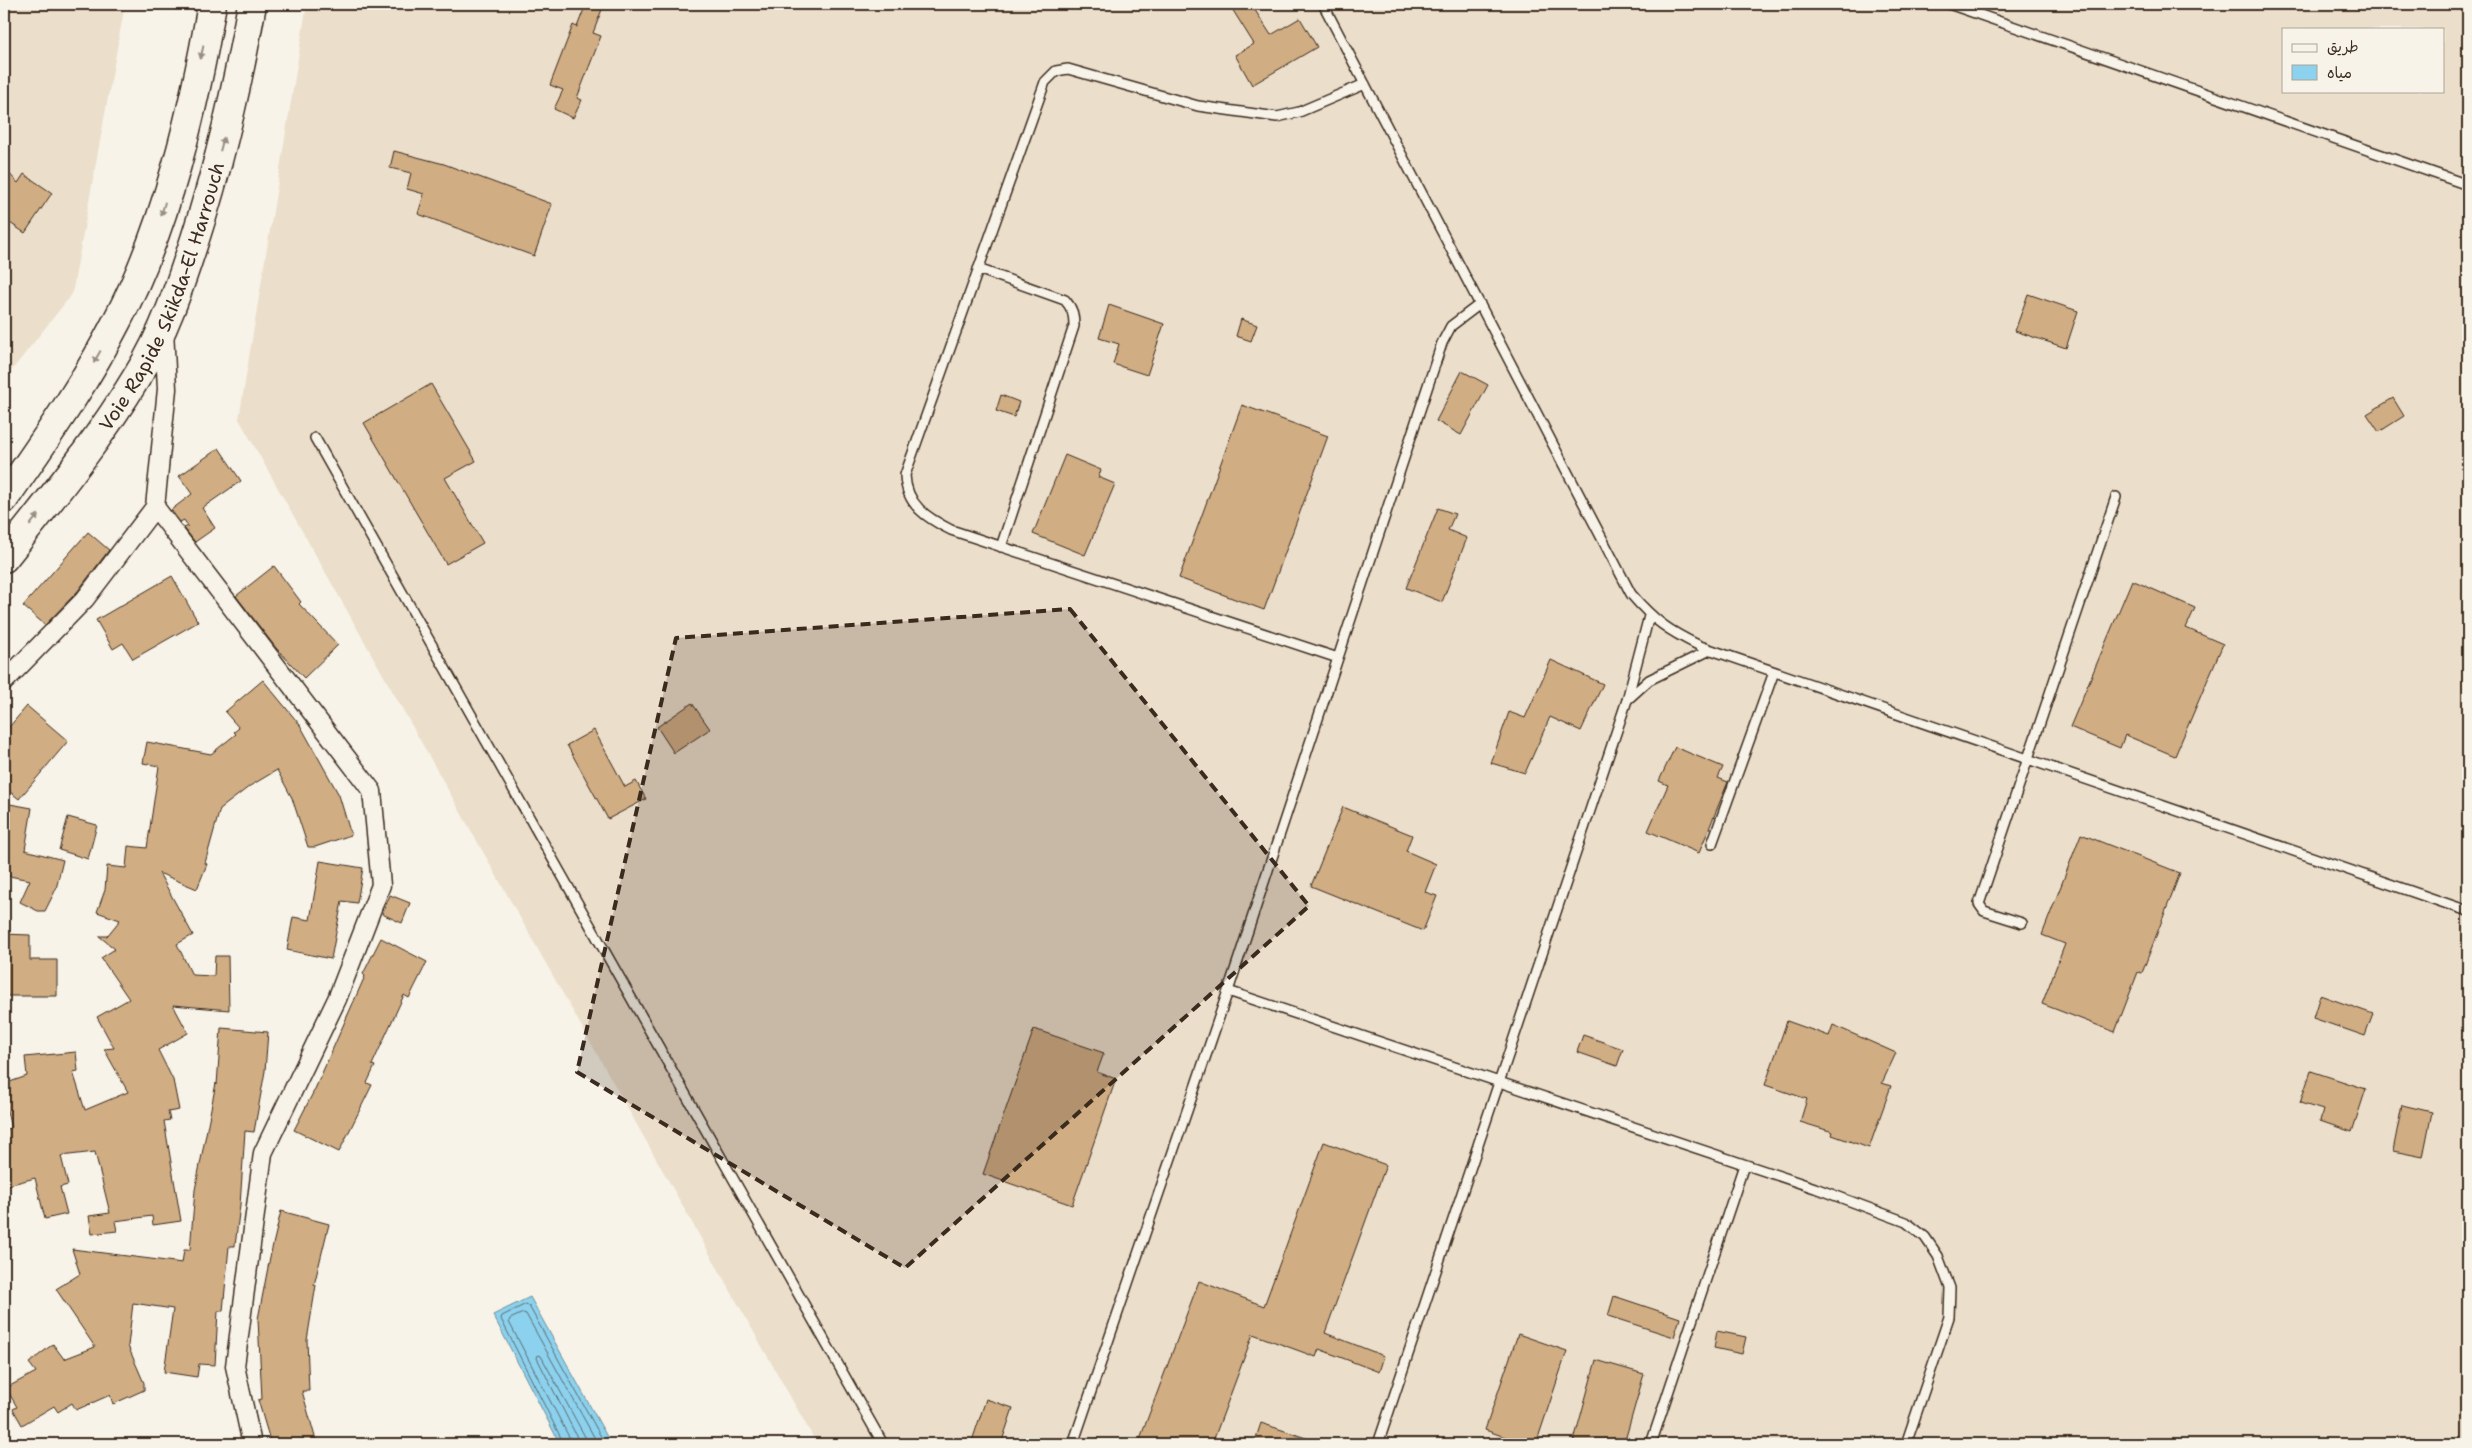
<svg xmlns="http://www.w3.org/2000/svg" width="2472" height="1448" font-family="'Shantell Sans','Playpen Sans Arabic',sans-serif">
  <rect width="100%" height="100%" fill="#f7f3e8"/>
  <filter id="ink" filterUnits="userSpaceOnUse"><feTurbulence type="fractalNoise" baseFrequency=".02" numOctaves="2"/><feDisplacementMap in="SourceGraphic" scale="10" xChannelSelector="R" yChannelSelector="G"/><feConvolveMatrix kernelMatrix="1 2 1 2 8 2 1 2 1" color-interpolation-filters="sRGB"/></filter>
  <g filter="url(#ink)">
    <!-- built -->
    <path fill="#ebdeca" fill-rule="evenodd" d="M4 4H125L72 294 4 380Z
      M307 4H2468V1444H817L239 419ZM2283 29H2443V91H2283Z"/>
    <!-- water -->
    <path fill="#8cd1ed" stroke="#6c8e9a" d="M530 1297 611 1444H560L493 1315Z"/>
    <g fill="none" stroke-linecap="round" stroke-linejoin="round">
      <!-- shore -->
      <path stroke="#5b6d71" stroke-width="1" d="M564 1444 501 1319 502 1316 526 1304 529 1306 605 1444
        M570 1444 569 1437 509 1322 510 1319 523 1313 526 1314 598 1444
        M578 1444 576 1435 537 1358 538 1355 541 1356 589 1444"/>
    </g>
    <!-- building -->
    <path fill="#d0ad83" stroke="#3b2a1e" d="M586 4H604L593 33 601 36 577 98 582 100 573 118 554 109 563 90 550 85 573 25 577 27Z
      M1229 4H1251L1271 35 1300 18 1317 47 1252 85 1235 55 1254 44Z
      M394 151 444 164 552 204 534 256 418 214 424 194 407 189 411 173 390 168Z
      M4 168 18 183 24 174 52 193 25 233 4 219Z
      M2028 294 2078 311 2066 348 2015 331Z
      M1109 305 1164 324 1147 375 1113 364 1119 344 1099 338Z
      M1241 319 1257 325 1251 341 1236 336Z
      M1462 371 1488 385 1461 435 1436 421Z
      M431 384 476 461 445 478 483 543 446 564 364 423Z
      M1001 395 1019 402 1014 417 996 411Z
      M2393 398 2404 416 2379 432 2367 414Z
      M1242 405 1328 436 1264 610 1179 578Z
      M219 448 241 481 202 508 215 528 195 542 184 528 188 526 184 520 180 522 171 510 192 494 179 476Z
      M1065 455 1101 470 1098 477 1115 484 1085 555 1033 534Z
      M1438 508 1455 514 1448 530 1467 538 1442 602 1406 588Z
      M88 532 109 550 77 592 45 625 23 606Z
      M274 566 301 602 299 604 338 645 304 678 276 648 236 596Z
      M172 576 198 622 133 659 123 643 113 649 96 620Z
      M2132 580 2195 608 2186 628 2223 644 2175 756 2125 735 2120 748 2070 727Z
      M1551 660 1603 684 1581 731 1550 717 1525 773 1491 763 1509 712 1525 718Z
      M263 680 300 725 339 795 351 835 315 847H308L292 798 277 770 250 786 220 809 205 863 207 864 197 889 159 873 193 935 177 944 192 975 214 976 215 956H228L229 1010 173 1005 188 1033 158 1050 173 1080 179 1110 168 1112 170 1120 164 1121 181 1221 153 1225 152 1216 115 1221 117 1231 92 1234 89 1216 110 1213 95 1152 61 1156 68 1185 60 1187 67 1214 45 1219 35 1178 4 1186V1130L11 1128 4 1099V1084L27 1076 25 1057 76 1052 78 1071 73 1072 85 1110 128 1092 104 1049 114 1048 97 1017 129 999 101 958 115 949 99 936H107L120 920 97 912 105 890 107 866 126 868 128 846 147 848 159 766 143 763 147 742 211 754 236 734 234 732 239 728 225 712Z
      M692 703 710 729 674 753 657 727Z
      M27 706 68 741 19 799 4 787V733Z
      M594 730 625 787 636 781 646 799 608 819 567 745Z
      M1675 747 1723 767 1718 778 1728 782 1699 853 1648 831 1668 785 1659 781Z
      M10 804 32 808 25 850 63 860 56 889 45 911H38L20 902 30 880 4 875V841Z
      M1343 807 1412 835 1406 851 1436 864 1425 892 1437 896 1423 931 1311 886Z
      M68 817 97 825 88 859 59 850Z
      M2081 834 2180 873 2142 973 2138 972 2115 1032 2042 1004 2065 944 2042 935Z
      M320 861 363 868 357 903 342 901 331 959 287 950 293 917 310 920Z
      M390 895 410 903 402 923 382 914Z
      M4 934 30 935V960H57V996H4Z
      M381 938 427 962 409 998 404 995 372 1065 375 1066 367 1083 372 1085 339 1152 294 1130 315 1089 365 976 363 974Z
      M2320 995 2373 1014 2365 1036 2313 1018Z
      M1787 1021 1829 1036 1833 1025 1896 1053 1882 1083 1891 1086 1869 1148 1832 1135 1833 1132 1800 1122 1807 1099 1765 1085Z
      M221 1028 268 1032 265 1071 254 1132 245 1131 240 1205 235 1246H229L223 1311H218L215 1365 199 1364 197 1377 164 1372 173 1309 133 1303 128 1346 144 1383V1390L113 1404 110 1395 76 1410 72 1403 58 1412 54 1406 22 1425 13 1409 17 1407 6 1388 36 1372 29 1363 53 1344 64 1359 95 1347 56 1289 80 1274 72 1249 182 1263 184 1250H190L195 1190 216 1083 217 1085Z
      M1034 1029 1104 1053 1097 1072 1116 1079 1072 1205 983 1174Z
      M1583 1035 1623 1049 1617 1066 1577 1052Z
      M2311 1071 2366 1089 2352 1132 2320 1121 2323 1110 2300 1103Z
      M2402 1105 2432 1112 2423 1157 2393 1151Z
      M1324 1142 1386 1165 1325 1333 1384 1356 1379 1372 1319 1349 1316 1357 1253 1334 1212 1444H1138L1199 1281 1264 1306Z
      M281 1211 329 1224 314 1285H316L307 1340 309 1391H302L317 1444H271L258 1400 262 1399 258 1319 270 1257Z
      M1614 1296 1680 1318 1674 1337 1608 1316Z
      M1717 1331 1746 1337 1742 1354 1714 1348Z
      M1518 1334 1567 1351 1536 1444H1525L1485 1430Z
      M1596 1360 1644 1374 1624 1444H1573Z
      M986 1399 1013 1408 1001 1444H971Z
      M1261 1423 1315 1441 1314 1444H1254Z"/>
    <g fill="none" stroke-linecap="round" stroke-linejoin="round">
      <!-- service casing -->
      <g stroke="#3b2a1e" stroke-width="12">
        <path id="service" d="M1323 4 1631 594C1654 621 1669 631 1700 646L2468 911
          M1949 4 2468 185
          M978 269 1065 300C1072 308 1074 314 1074 326L1001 547
          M315 438 883 1444
          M1338 658 951 530C927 518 906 505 905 475L1045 82 1056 71 1068 69 1198 106 1277 117 1299 112 1365 84
          M1627 700 1649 680 1710 650
          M1712 844 1774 672
          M2022 923 1984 911 1979 904 2116 497
          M1228 991 1815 1188 1906 1222 1925 1237 1938 1256 1950 1288 1949 1317 1906 1444
          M1073 1444 1228 991 1442 343 1451 326 1480 304
          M1378 1444 1627 700 1649 616
          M1651 1444 1744 1165"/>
      </g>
      <!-- minor casing -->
      <g stroke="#3b2a1e" stroke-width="21">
        <path id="minor" d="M155 507 372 791 381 885 337 999 263 1153 235 1366 252 1444
          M4 682 85 599 155 507 167 389 164 330"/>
      </g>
      <!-- trunk casing -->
      <g stroke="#3b2a1e" stroke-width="31">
        <g id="trunk">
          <path d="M4 499C44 441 85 384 117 321 167 226 194 109 212 4"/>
          <path id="s1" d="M4 558C51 499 99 440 138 375 164 334 180 285 195 239 220 162 238 84 252 4"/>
        </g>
      </g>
      <!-- service -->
      <use href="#service" stroke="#f7f3e8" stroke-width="9"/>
      <!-- minor -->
      <use href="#minor" stroke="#f7f3e8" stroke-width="18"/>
      <!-- trunk -->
      <use href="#trunk" stroke="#f7f3e8" stroke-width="28"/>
    </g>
    <!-- one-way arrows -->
    <defs><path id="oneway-solid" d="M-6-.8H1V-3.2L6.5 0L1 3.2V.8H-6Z" transform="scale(1.25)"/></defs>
    <g fill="#998e83">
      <use href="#oneway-solid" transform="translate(202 52) rotate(103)"/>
      <use href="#oneway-solid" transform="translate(222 144) rotate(-75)"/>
      <use href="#oneway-solid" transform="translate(163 209) rotate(106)"/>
      <use href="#oneway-solid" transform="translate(97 357) rotate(119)"/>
      <use href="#oneway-solid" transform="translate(34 520) rotate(-52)"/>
    </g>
  </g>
  <!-- marked area -->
  <path fill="#3b2a1e" fill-opacity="0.2" stroke="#3b2a1e" stroke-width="4" stroke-dasharray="10 6" stroke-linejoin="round" d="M1070 609 1309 906 905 1268 577 1072 676 638Z"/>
  <g text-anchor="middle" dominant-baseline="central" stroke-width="5" stroke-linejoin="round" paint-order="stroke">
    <!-- street labels -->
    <g font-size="19" fill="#3b2a1e" stroke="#f7f3e8">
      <text stroke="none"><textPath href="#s1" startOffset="309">Voie Rapide Skikda-El Harrouch</textPath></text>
    </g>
  </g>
  <!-- margin -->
  <rect width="2472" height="1448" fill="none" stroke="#f7f3e8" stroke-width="20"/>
  <rect x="10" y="10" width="2452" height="1428" fill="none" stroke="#3b2a1e" stroke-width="2" filter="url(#ink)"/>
  <!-- legend -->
  <rect x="2282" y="28" width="162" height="65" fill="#f7f3e8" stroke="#aca397"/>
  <rect x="2292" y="44" width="25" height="8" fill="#f7f3e8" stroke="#aca397"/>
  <text x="2327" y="52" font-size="15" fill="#3b2a1e">طريق</text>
  <rect x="2292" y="65" width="25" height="15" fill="#8cd1ed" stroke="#aca397"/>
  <text x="2327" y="78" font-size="15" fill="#3b2a1e">مياه</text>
</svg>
